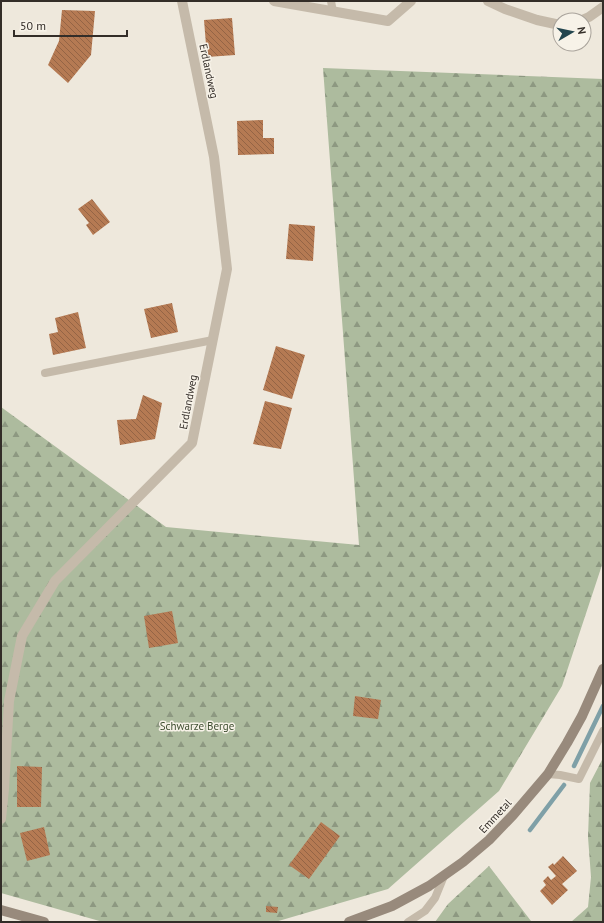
<svg xmlns="http://www.w3.org/2000/svg" width="604" height="923" font-family="'PT Sans',sans-serif">
  <defs>
    <pattern id="forest-firs" width="22" height="20" patternUnits="userSpaceOnUse"><rect width="22" height="20" fill="#adbb9e"/><path d="M5 1l3.5 6h-7zM16 11l3.5 6h-7z" fill="#8d9881"/></pattern>
    <pattern id="building-back-hatch" width="6" height="6" patternUnits="userSpaceOnUse"><rect width="6" height="6" fill="#b57a53"/><path d="M-1 5l2 2M0 0l6 6M5-1l2 2" fill="none" stroke="#946445"/></pattern>
  </defs>
  <rect width="100%" height="100%" fill="#eee8dc"/>
  <!-- forest -->
  <path fill="url(#forest-firs)" d="M323 68 603 79V562L562 686 499 791 388 889 275 922H103L1 893V407L166 527 359 545Z
    M603 758V922H571L588 907 591 877 588 837 590 783Z
    M489 866 531 921 535 922H435L448 904Z"/>
  <g fill="none" stroke-linecap="round" stroke-linejoin="round">
    <!-- stream -->
    <path stroke="#7fa0a7" stroke-width="4.5" d="M574 766 603 706
      M530 830 564 785"/>
  </g>
  <!-- building -->
  <path fill="url(#building-back-hatch)" d="M62 10 95 11 91 55 68 83 48 65 59 41Z
    M232 18 235 55 207 57 204 20Z
    M263 120V138H274V154L238 155 237 121Z
    M92 199 110 222 93 235 86 225 89 223 78 209Z
    M289 224 315 226 313 261 286 259Z
    M172 303 178 332 151 338 144 309Z
    M78 312 86 348 53 355 49 334 58 332 55 318Z
    M276 346 305 355 292 399 263 390Z
    M143 395 162 403 155 439 120 445 117 420 136 419Z
    M265 401 292 408 281 449 253 444Z
    M172 611 178 643 149 648 144 616Z
    M355 696 381 700 378 719 353 716Z
    M17 766 42 767 41 807H17Z
    M321 822 340 836 309 879 289 865Z
    M44 827 50 855 27 861 20 833Z
    M563 856 577 871 562 884 568 890 552 905 540 891 546 885 543 881 548 876 551 880 556 876 548 867 553 863 554 865Z
    M266 906 278 907 277 913 266 912Z"/>
  <g fill="none" stroke-linecap="round" stroke-linejoin="round">
    <!-- service -->
    <path stroke="#c5baaa" stroke-width="8" d="M331 1 333 12
      M45 373 213 340
      M548 774 560 775 579 779 603 731
      M408 922 425 911 435 898 444 876"/>
    <!-- minor -->
    <path stroke="#c5baaa" stroke-width="10" d="M274 1 388 21 411 1
      M488 1 505 9 537 20 560 25
      M582 20 589 17 603 7
      M1 819 4 789 9 701 22 636 55 581 192 443 227 269 214 157 182 1"/>
    <!-- secondary -->
    <path stroke="#988a7c" stroke-width="10" d="M1 910 44 922
      M349 922 392 906 429 886 463 862 489 840 513 815 548 774 567 743 582 716 603 669"/>
  </g>
  <g text-anchor="middle" dominant-baseline="central" stroke-width="3" stroke-linejoin="round" paint-order="stroke">
    <!-- street labels -->
    <g font-size="11" fill="#332d28" stroke="#f7f2e8">
      <text transform="translate(209 71) rotate(78)">Erdlandweg</text>
      <text transform="translate(188 402) rotate(-79)">Erdlandweg</text>
      <text transform="translate(495 816) rotate(-47)">Emmetal</text>
    </g>
    <!-- park labels -->
    <g font-size="11" fill="#3e4e30" stroke="#f7f2e8">
      <text x="197" y="726">Schwarze Berge</text>
    </g>
  </g>
  <!-- border -->
  <rect width="604" height="923" fill="none" stroke="#332d28" stroke-width="4"/>
  <!-- north arrow -->
  <g transform="translate(572 32) rotate(81)"><circle r="19" fill="#f7f2e8" stroke="#a9a39b"/>
  <path d="M0-3L7 15L0 10L-7 15Z" fill="#24464f"/>
  <text y="-6" font-size="11" font-weight="bold" text-anchor="middle" fill="#332d28">N</text>
  </g>
  <!-- scale -->
  <path d="M14 30v6h113v-6" fill="none" stroke="#332d28" stroke-width="2"/>
  <text x="20" y="30" font-size="12" fill="#332d28" stroke="#f7f2e8" stroke-width="3" paint-order="stroke">50 m</text>
</svg>
